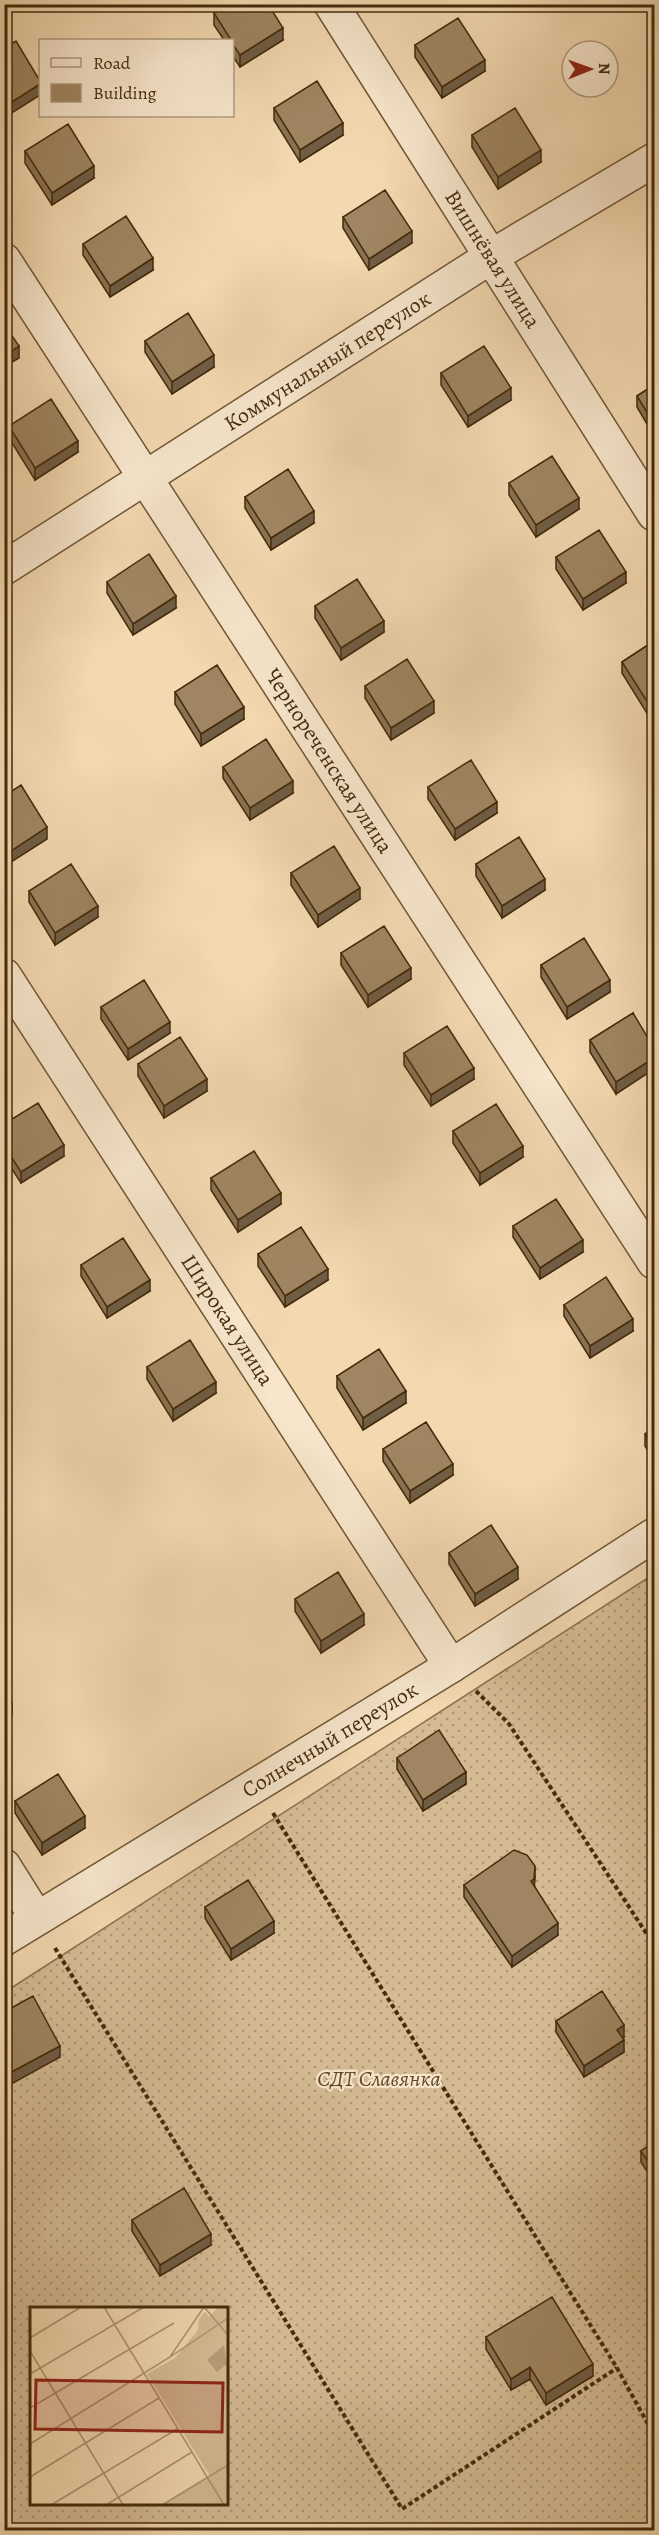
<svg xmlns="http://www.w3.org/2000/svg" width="659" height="2535" font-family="Alegreya,serif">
  <defs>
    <pattern id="garden-dots" width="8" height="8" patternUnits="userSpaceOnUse" patternTransform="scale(1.5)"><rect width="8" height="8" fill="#d5bb94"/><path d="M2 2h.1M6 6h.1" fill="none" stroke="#ae9877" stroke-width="1.8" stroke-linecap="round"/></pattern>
  </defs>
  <rect width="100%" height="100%" fill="#f3d8b0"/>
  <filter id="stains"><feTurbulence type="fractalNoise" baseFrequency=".00333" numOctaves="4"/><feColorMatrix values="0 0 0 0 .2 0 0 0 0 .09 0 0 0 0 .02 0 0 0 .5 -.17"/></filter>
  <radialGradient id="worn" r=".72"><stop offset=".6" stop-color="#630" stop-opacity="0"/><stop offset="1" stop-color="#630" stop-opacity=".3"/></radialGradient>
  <!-- garden -->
  <path fill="url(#garden-dots)" stroke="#8c7350" stroke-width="1.5" fill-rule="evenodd" d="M654 1574V2530H5V1992ZM32 2308H226V2504H32Z"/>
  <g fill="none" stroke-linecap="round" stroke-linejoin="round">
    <!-- street casing -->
    <g stroke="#705634" stroke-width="36">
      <g id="street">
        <path id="s1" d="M331 4 654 514"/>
        <path id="s2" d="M4 260 654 1262"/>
        <path id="s3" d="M4 568 492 256 654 160"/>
        <path id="s4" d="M4 975 451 1666"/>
        <path d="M4 1866 36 1917"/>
        <path id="s5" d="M4 1939 451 1666 654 1535"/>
      </g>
    </g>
    <!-- path -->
    <path stroke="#442b0b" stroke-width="4" stroke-dasharray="4.5 3" stroke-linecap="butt" d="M476 1691 509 1724 654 1945
      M273 1813 617 2368 654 2435
      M55 1948 402 2509 617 2368"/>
    <!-- street -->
    <use href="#street" stroke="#f7e6cc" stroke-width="33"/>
  </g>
  <!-- wall -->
  <path fill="#897253" stroke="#442b0b" stroke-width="1.5" d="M214 13 283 40 240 67 232 55V40H224L214 25Z
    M415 45 485 71 442 98 415 57Z
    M274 108 343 135 300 162 274 120Z
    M472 135 541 162 498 189 472 147Z
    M25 151 94 178 52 205 25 163Z
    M343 217 412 243 369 270 343 228Z
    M83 244 153 270 110 297 83 255Z
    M145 341 214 367 172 394 145 352Z
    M441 373 511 400 468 427 441 385Z
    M654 385V436L637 407V396Z
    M9 426 78 452 35 480 9 438Z
    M509 483 579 509 536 537 509 495Z
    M245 497 314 523 271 550 245 508Z
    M556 557 626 583 583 610 556 569Z
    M107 582 176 608 133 635 107 593Z
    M315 606 384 632 341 660 315 618Z
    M654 641 648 715 622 673V662Z
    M365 686 434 713 391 740 365 698Z
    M175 692 244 719 201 746 175 704Z
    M223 767 293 793 250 820 223 778Z
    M428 787 497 813 455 840 428 799Z
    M476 864 545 890 502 918 476 876Z
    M291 873 360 899 318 927 291 885Z
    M29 891 98 917 55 945 29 902Z
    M341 953 411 979 368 1007 341 965Z
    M541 965 610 992 567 1019 541 977Z
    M101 1007 170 1033 128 1060 101 1019Z
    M633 1013 616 1094 590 1052V1040Z
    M404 1053 474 1079 431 1106 404 1065Z
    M138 1064 207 1091 164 1118 138 1076Z
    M4 1124 64 1156 21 1183 4 1157Z
    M453 1131 523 1157 480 1185 453 1143Z
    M211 1178 281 1204 238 1232 211 1190Z
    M513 1226 583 1252 540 1279 513 1237Z
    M258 1254 328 1280 285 1307 258 1266Z
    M81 1265 150 1291 107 1318 81 1276Z
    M564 1305 633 1331 590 1358 564 1316Z
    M147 1367 216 1393 173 1421 147 1379Z
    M337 1376 406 1403 363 1430 337 1388Z
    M654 1428V1461L645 1446V1434Z
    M383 1449 453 1475 410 1503 383 1461Z
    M449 1553 518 1579 475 1606 449 1564Z
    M295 1599 364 1625 321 1653 295 1611Z
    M397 1758 466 1784 423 1811 397 1769Z
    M15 1801 85 1828 42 1855 15 1813Z
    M535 1877 534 1885 558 1935 512 1967 464 1897V1885Z
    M205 1907 274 1933 231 1960 205 1918Z
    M556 2021 624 2037 622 2038 624 2052 584 2077 556 2032Z
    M654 2142V2182L641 2162V2151Z
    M132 2220 211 2245 160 2276 132 2231Z
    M486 2337 593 2376 546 2405 530 2379 511 2390 486 2349Z"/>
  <!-- shaded-wall -->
  <path fill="#6f5d44" stroke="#442b0b" stroke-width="1.5" d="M283 28V40L240 67V55Z
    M485 60V71L442 98V87Z
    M40 84V95L4 118V107Z
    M343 123V135L300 162V150Z
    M541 150V162L498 189V177Z
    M94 166V178L52 205V193Z
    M412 231V243L369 270V259Z
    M153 258V270L110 297V286Z
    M19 346V358L4 367V356Z
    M214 355V367L172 394V382Z
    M511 388V400L468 427V416Z
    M78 441V452L35 480V468Z
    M579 498V509L536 537V525Z
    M314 511V523L271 550V538Z
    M626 572V583L583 610V599Z
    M176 596V608L133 635V624Z
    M384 621V632L341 660V648Z
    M654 699V711L648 715V703Z
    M434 701V713L391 740V728Z
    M244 707V719L201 746V734Z
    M293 781V793L250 820V808Z
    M497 802V813L455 840V829Z
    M47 827V839L5 866V855Z
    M545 879V890L502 918V906Z
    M360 888V899L318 927V915Z
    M98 906V917L55 945V933Z
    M411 968V979L368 1007V995Z
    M610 980V992L567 1019V1007Z
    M170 1022V1033L128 1060V1049Z
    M654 1058V1069L616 1094V1082Z
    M474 1068V1079L431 1106V1095Z
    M207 1079V1091L164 1118V1106Z
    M64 1145V1156L21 1183V1172Z
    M523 1146V1157L480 1185V1173Z
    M281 1193V1204L238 1232V1220Z
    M583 1240V1252L540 1279V1268Z
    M328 1269V1280L285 1307V1296Z
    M150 1280V1291L107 1318V1307Z
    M633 1319V1331L590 1358V1346Z
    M216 1382V1393L173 1421V1409Z
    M406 1391V1403L363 1430V1418Z
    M453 1464V1475L410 1503V1491Z
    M518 1567V1579L475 1606V1594Z
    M364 1614V1625L321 1653V1641Z
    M12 1703V1714L4 1719V1708Z
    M466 1772V1784L423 1811V1800Z
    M85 1816V1828L42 1855V1843Z
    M535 1866V1877L534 1891 531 1881Z
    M274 1921V1933L231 1960V1949Z
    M558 1923V1935L512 1967V1956Z
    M624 2025V2037L617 2042V2030Z
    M624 2040V2052L584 2077V2066Z
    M60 2046V2057L4 2088V2076Z
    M211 2234V2245L160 2276V2265Z
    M593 2364V2376L546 2405V2393Z
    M530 2367V2379L511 2390V2379Z"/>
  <!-- building -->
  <path fill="#9f8561" stroke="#442b0b" stroke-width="1.5" d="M228 4H268L283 28 240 55 232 43V40H231L214 13Z
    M458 18 485 60 442 87 415 45Z
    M16 41 40 81V84L4 107V48Z
    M317 81 343 123 300 150 274 108Z
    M515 108 541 150 498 177 472 135Z
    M68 124 94 166 52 193 25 151Z
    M385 190 412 231 369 259 343 217Z
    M126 216 153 258 110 286 83 244Z
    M188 313 214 355 172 382 145 341Z
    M4 324 19 346 4 356Z
    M484 346 511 388 468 416 441 373Z
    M654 385V424L637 396Z
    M51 399 78 441 35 468 9 426Z
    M552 456 579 498 536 525 509 483Z
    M288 469 314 511 271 538 245 497Z
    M599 530 626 572 583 599 556 557Z
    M149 554 176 596 133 624 107 582Z
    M357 579 384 621 341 648 315 606Z
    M654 641V699L648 703 622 662Z
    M407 659 434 701 391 728 365 686Z
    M217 665 244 707 201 734 175 692Z
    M266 739 293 781 250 808 223 767Z
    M471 760 497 802 455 829 428 787Z
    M21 785 47 827 5 855 4 796Z
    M519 837 545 879 502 906 476 864Z
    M334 846 360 888 318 915 291 873Z
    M71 864 98 906 55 933 29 891Z
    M384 926 411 968 368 995 341 953Z
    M584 938 610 980 567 1007 541 965Z
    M144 980 170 1022 128 1049 101 1007Z
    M633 1013 654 1048V1058L616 1082 590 1040Z
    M447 1026 474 1068 431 1095 404 1053Z
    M180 1037 207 1079 164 1106 138 1064Z
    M38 1103 64 1145 21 1172 4 1146V1124Z
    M496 1104 523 1146 480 1173 453 1131Z
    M254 1151 281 1193 238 1220 211 1178Z
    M556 1199 583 1240 540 1268 513 1226Z
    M301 1227 328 1269 285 1296 258 1254Z
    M123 1238 150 1280 107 1307 81 1265Z
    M606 1277 633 1319 590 1346 564 1305Z
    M190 1340 216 1382 173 1409 147 1367Z
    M379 1349 406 1391 363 1418 337 1376Z
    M426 1422 453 1464 410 1491 383 1449Z
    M654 1428V1449L645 1434Z
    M491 1525 518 1567 475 1594 449 1553Z
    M338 1572 364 1614 321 1641 295 1599Z
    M4 1690 12 1703 4 1708Z
    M439 1730 466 1772 423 1800 397 1758Z
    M58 1774 85 1816 42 1843 15 1801Z
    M514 1850 527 1855 535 1866 534 1879 531 1881 558 1923 512 1956 464 1885Z
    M248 1880 274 1921 231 1949 205 1907Z
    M602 1991 624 2025 617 2030 624 2040 584 2066 556 2021Z
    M33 1996 60 2046 4 2076V2012Z
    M654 2142V2171L641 2151Z
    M184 2188 211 2234 160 2265 132 2220Z
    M552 2297 593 2364 546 2393 530 2367 511 2379 486 2337Z"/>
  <g text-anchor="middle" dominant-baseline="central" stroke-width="4.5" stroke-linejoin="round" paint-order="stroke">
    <!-- street labels -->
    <g font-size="22" fill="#442b0b" stroke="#f7e6cc">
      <text stroke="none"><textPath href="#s1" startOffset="302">Вишнёвая улица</textPath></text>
      <text stroke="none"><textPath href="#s3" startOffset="384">Коммунальный переулок</textPath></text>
      <text stroke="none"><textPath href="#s2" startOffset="597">Чернореченская улица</textPath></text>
      <text stroke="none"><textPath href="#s4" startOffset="411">Широкая улица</textPath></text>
      <text stroke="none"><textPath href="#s5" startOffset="382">Солнечный переулок</textPath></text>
    </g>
    <!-- park labels -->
    <g font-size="22" font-style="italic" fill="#614826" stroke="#f7e6cc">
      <text x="379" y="2079">СДТ Славянка</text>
    </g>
  </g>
  <!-- overview -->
  <g transform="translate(30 2307)">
    <rect width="198" height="198" fill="#f3d8b0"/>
    <path d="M188 0H198V198H132L180 169 117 67 145 51 168 23 169 12 175 5 179 10Z" fill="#d5bb94"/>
    <path d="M194 38 197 57 187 65 177 53Z" fill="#b89d78"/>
    <path fill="none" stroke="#ad936e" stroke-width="1.5" d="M74 0 194 198M174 0 198 28M0 31 51 0M0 44 93 198M140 50 198 11M0 67 114 0M0 101 144 16M0 137 140 50 174 0M0 170 129 91M21 198 147 122M76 198 162 145M132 198 198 158"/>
    <path fill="#8f2418" fill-opacity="0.15" stroke="#8f2418" stroke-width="3" d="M6 73 193 76 192 125 5 122Z"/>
    <rect width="198" height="198" fill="none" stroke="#442b0b" stroke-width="3"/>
  </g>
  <!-- margin -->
  <rect width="659" height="2535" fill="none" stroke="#f3d8b0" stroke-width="24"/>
  <rect x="6" y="6" width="647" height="2523" fill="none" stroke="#442b0b" stroke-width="3"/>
  <rect x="12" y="12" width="635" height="2511" fill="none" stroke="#442b0b" stroke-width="1.5"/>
  <!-- legend -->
  <rect x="39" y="39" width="195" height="78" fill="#f7e6cc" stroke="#af9b7f" stroke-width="1.5"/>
  <rect x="51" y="58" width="30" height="9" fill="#f7e6cc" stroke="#af9b7f" stroke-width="1.5"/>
  <text x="93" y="69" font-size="18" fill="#442b0b">Road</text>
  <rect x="51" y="84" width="30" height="18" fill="#9f8561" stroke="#af9b7f" stroke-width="1.5"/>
  <text x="93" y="99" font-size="18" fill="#442b0b">Building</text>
  <!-- north arrow -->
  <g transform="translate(590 69) rotate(89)"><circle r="28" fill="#f7e6cc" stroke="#af9b7f" stroke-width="1.5"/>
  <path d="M0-4.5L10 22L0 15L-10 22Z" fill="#8f2418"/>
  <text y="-9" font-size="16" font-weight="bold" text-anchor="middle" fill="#442b0b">N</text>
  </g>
  <rect width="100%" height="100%" filter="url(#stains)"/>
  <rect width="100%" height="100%" fill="url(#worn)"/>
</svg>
